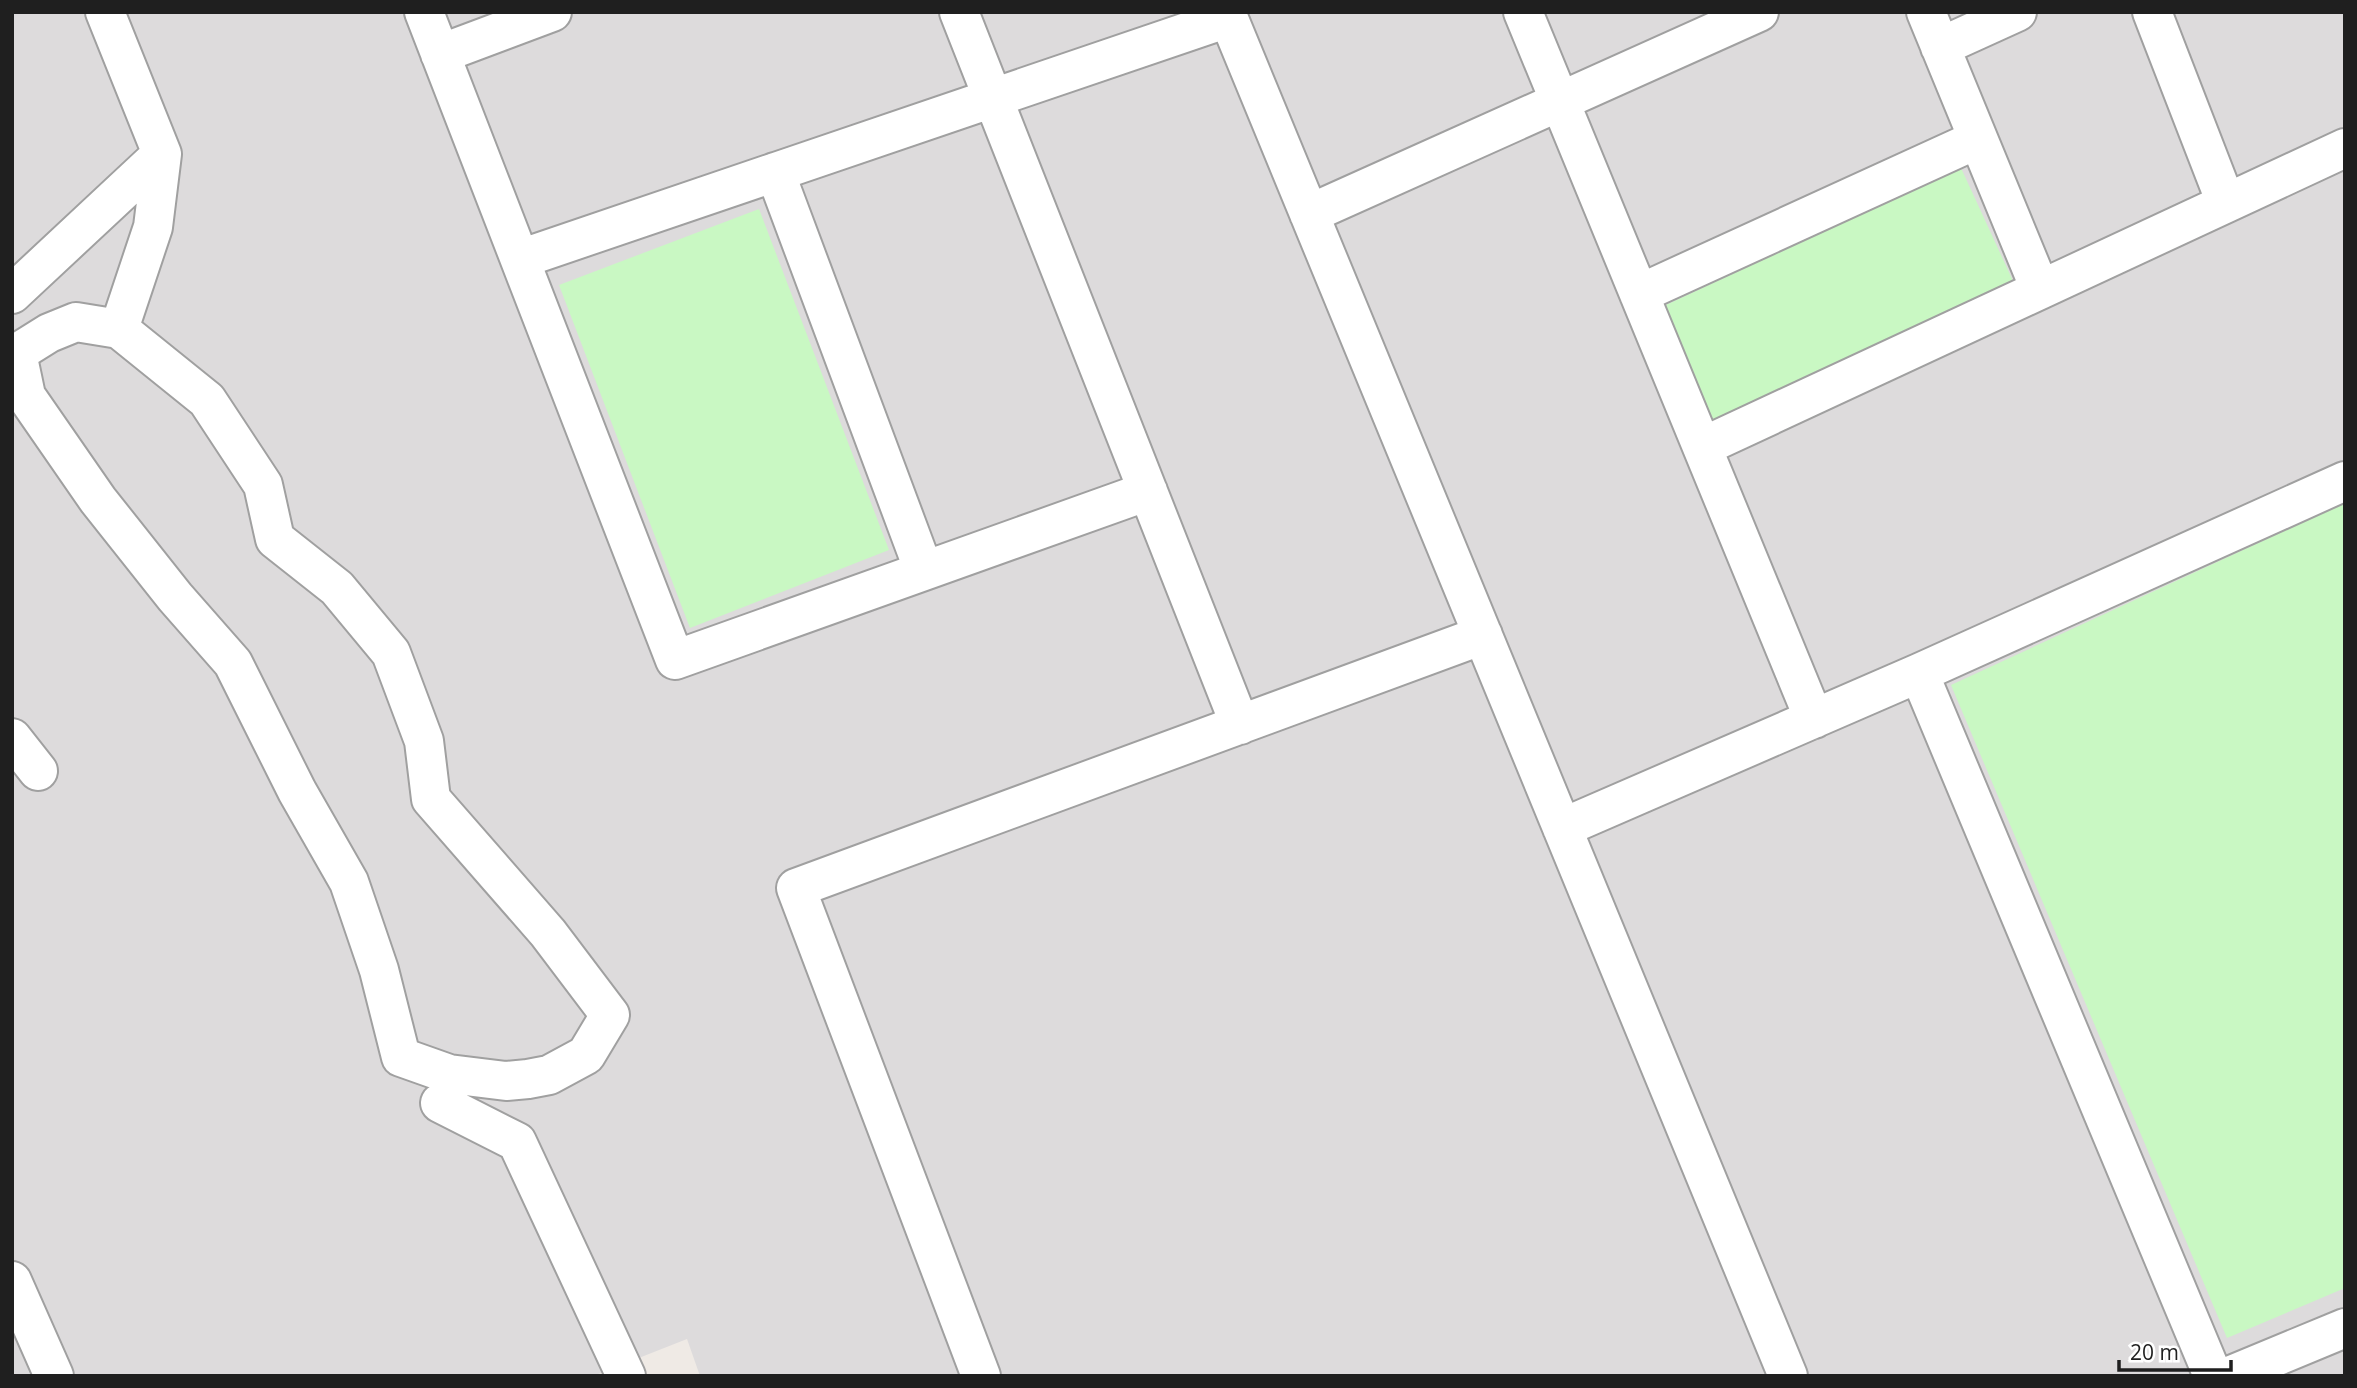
<svg xmlns="http://www.w3.org/2000/svg" width="2357" height="1388" font-family="'Open Sans',sans-serif">
  <rect width="100%" height="100%" fill="#efeae5"/>
  <!-- residential -->
  <path fill="#dddbdc" d="M12 12H2345V1376H700L687 1339 593 1376H12Z"/>
  <!-- park -->
  <path fill="#c9f8c3" d="M1961 168 2013 281 1709 423 1657 309Z
    M759 209 889 550 690 628 559 285Z
    M2345 503V1288L2227 1338 1951 685Z"/>
  <g fill="none" stroke-linecap="round" stroke-linejoin="round">
    <!-- street casing -->
    <g stroke="#a0a0a0" stroke-width="42">
      <path id="street" d="M424 12 675 660 1148 491
        M959 12 1240 725
        M1226 12 1788 1376
        M1523 12 1814 719
        M1926 12 2040 289
        M2152 12 2226 203
        M1940 47 2017 12
        M440 54 552 12
        M775 172 924 571
        M1309 214 1759 12
        M520 259 1228 18
        M12 294 162 154 105 12
        M1639 294 1978 139
        M119 329 76 322 49 333 17 353 26 396 98 500 175 597 233 663 297 791 349 882 379 970 401 1057 449 1074 506 1081 528 1079 549 1075 586 1055 610 1015 548 933 431 799 424 741 391 653 337 588 275 539 263 485 207 400 119 329 153 227 162 154
        M1702 447 2345 148
        M1919 673 2213 1376
        M12 738 38 771
        M1562 828 1919 673 2345 481
        M440 1103 517 1142 626 1376
        M12 1281 54 1376
        M981 1376 796 888 1483 635
        M2229 1376 2345 1328"/>
    </g>
    <!-- street -->
    <use href="#street" stroke="#fff" stroke-width="38"/>
  </g>
  <!-- border -->
  <rect width="2357" height="1388" fill="none" stroke="#1f1f1f" stroke-width="28"/>
  <!-- scale -->
  <path d="M2119 1360v10h112v-10" fill="none" stroke="#1f1f1f" stroke-width="3.5"/>
  <text x="2130" y="1360" font-size="21" fill="#1f1f1f" stroke="#ffffff" stroke-width="5" paint-order="stroke">20 m</text>
</svg>
